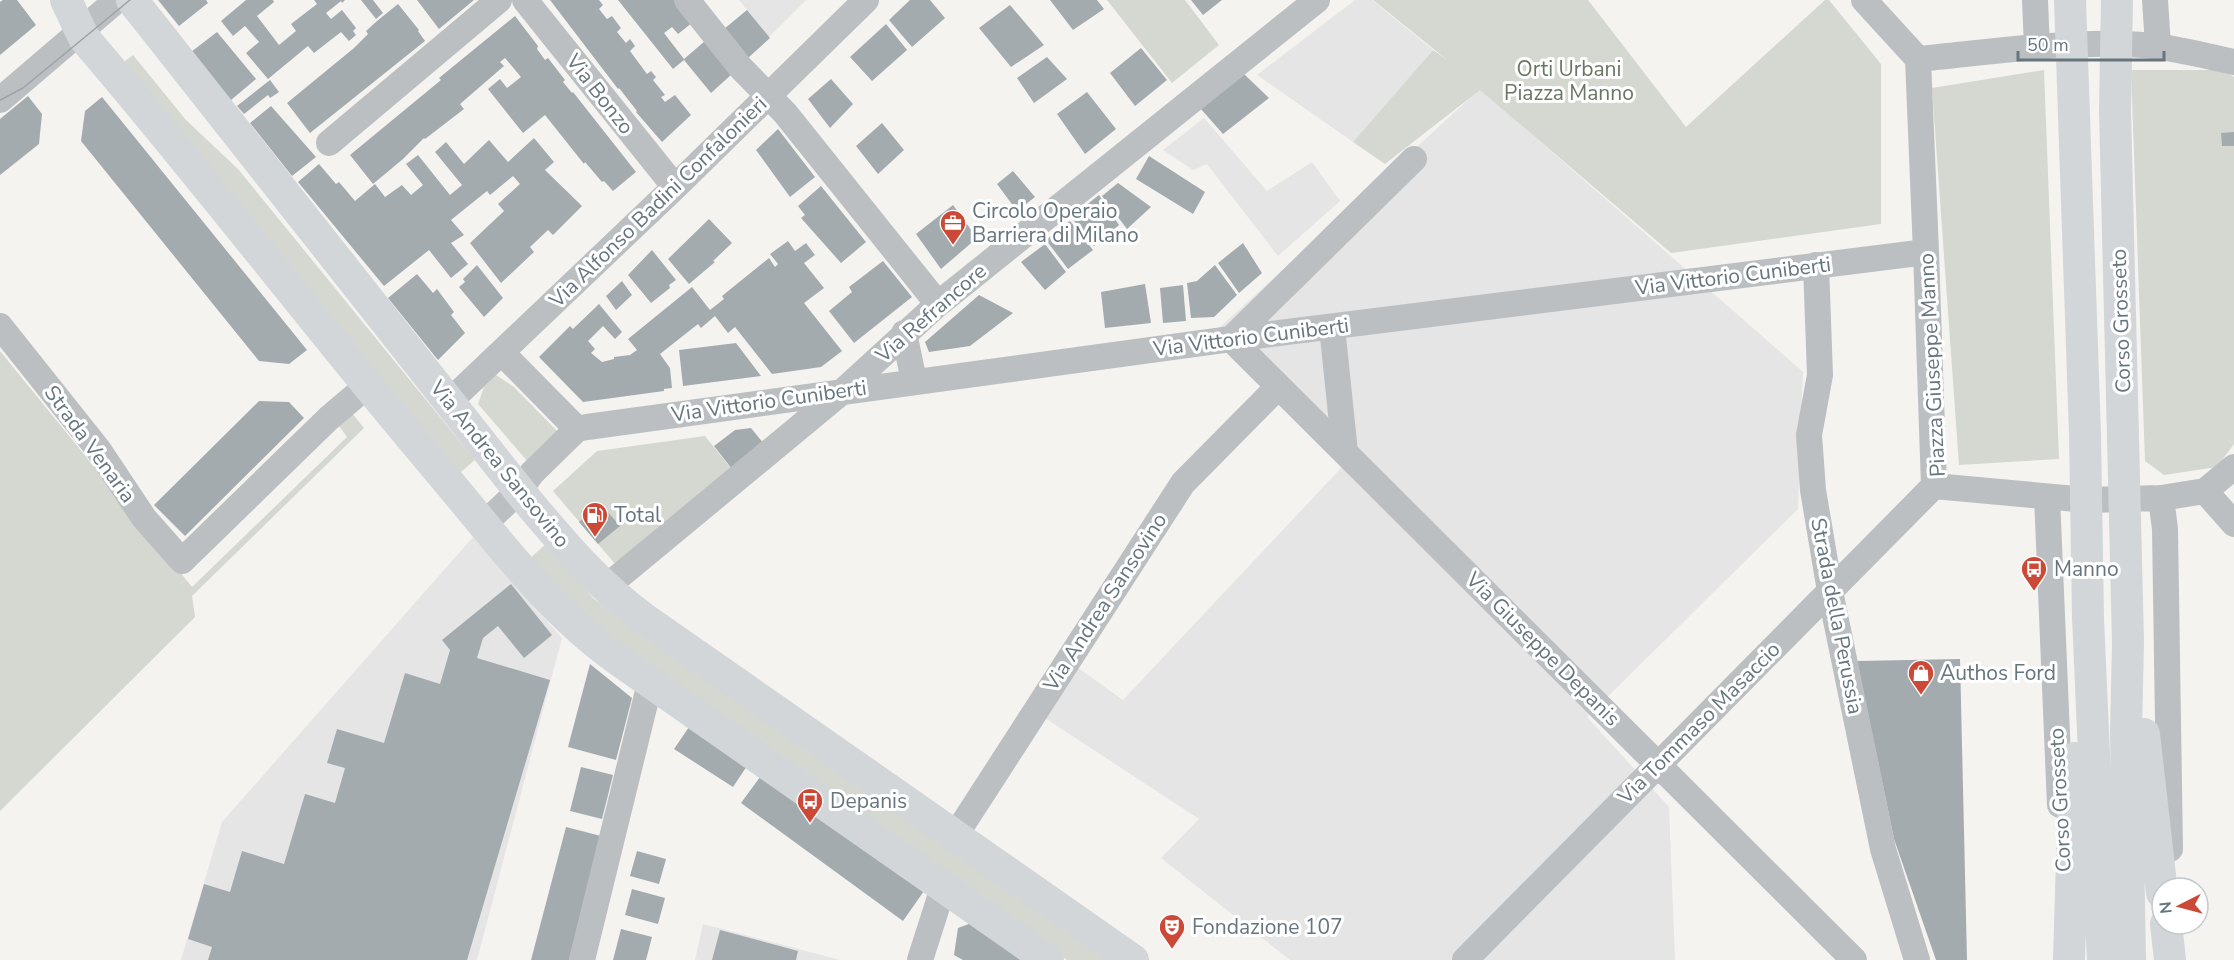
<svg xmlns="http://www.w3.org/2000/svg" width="2234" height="960" font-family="'Nunito Sans',sans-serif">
  <rect width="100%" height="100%" fill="#f4f3f0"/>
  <!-- built -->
  <path fill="#e4e5e4" d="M739 0H806L769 37Z
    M1355 0H1372L1433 50 1353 142 1257 75Z
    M1480 89 1803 372 1798 509 1587 717 1669 807 1675 960H1290L1161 858 1199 819 1045 718 1074 665 1123 700 1342 467 1218 329Z
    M1204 118 1267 191 1312 162 1340 201 1278 256 1207 164 1193 170 1163 150Z
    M473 537 562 638 477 960H181L222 822Z
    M703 924 840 960H695Z"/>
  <!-- green -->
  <path fill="#d4d8d0" d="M1107 0H1185L1219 45 1172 83Z
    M1373 0H1588L1686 127 1825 0H1829L1881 64V224L1671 253 1480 90 1385 164 1353 142 1433 50 1446 59Z
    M133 55 186 120 238 169 475 460 456 476 121 64Z
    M2044 70 2059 459 1959 465 1932 88Z
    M2131 70H2224L2234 77V444L2217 467 2164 475 2145 461Z
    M0 351 192 587 347 437 336 422 351 412 364 428 192 596 195 617 0 811Z
    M496 375 514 387 557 431 556 436 528 462 478 404 484 387Z
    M705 436 735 473 616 565 553 491 597 451Z
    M546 544 593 598 615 615 1110 960H1067L595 631 528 560Z"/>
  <!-- building -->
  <path fill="#a3abaf" d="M3 0H17L36 25 0 55V2Z
    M158 0H206L208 3 179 26Z
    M246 0H273L274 2 257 16 279 45 296 31 291 24 317 4 314 0H345L342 3 341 1 326 13 331 19 342 10 356 28 353 31 356 35 349 41 341 32 314 53 308 46 268 79 246 53 259 42 245 26 233 36 221 21Z
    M361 0H373L383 13 376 19Z
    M417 0H474L439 29Z
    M550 0H599L603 5 599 9 607 19 612 16 621 28 617 32 626 43 630 39 635 46 630 51 647 74 651 71 656 77 653 80 665 95 661 97 665 102 675 95 691 115 662 142 636 112 637 111 619 88 618 89Z
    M618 0H676L693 22 678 34 672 27 664 33 684 59 705 41 732 74 711 93 684 60 673 69Z
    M910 0H930L945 18 912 47 889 20Z
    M1050 0H1097L1104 9 1073 30Z
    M1191 0H1222L1203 15Z
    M398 4 419 30 418 31 425 41 310 133 287 103 354 48 368 34 366 31 377 21Z
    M1010 5 1044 45 1011 67 979 28Z
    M747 10 770 38 748 58 724 29Z
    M515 16 538 46 537 49 545 60 548 58 565 80 563 82 572 93 573 92 636 172 613 191 604 181 602 182 585 162 584 164 545 115 523 133 488 89 500 79 507 88 521 77 505 58 500 62 504 66 460 104 464 109 425 139 424 138 403 159 373 184 350 155 441 80 439 78Z
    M886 24 907 50 872 81 850 57Z
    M217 32 256 79 231 100 191 52Z
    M1141 48 1167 80 1135 106 1110 73Z
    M1047 57 1067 79 1034 103 1017 78Z
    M1244 74 1269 98 1223 134 1200 108Z
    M831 79 853 104 830 128 808 99Z
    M270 80 279 92 270 98 268 95 244 114 237 106Z
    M1087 92 1116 129 1085 154 1057 114Z
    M28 96 42 114 39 144 0 175V119Z
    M102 97 307 350 289 364 259 361 81 141 85 111Z
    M271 106 316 157 292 176 250 123Z
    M882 123 904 150 878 174 856 146Z
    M778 129 815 177 790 197 756 150Z
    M2234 132V146H2222L2221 133Z
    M534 138 554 162 545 170 582 206 553 235 548 230 530 247 534 252 501 283 470 243 504 211 498 204 520 184 513 176 490 195 487 191 451 220 464 235 451 243 468 264 451 278 429 250 384 286 298 182 319 164 336 184 339 182 355 201 375 184 385 197 402 185 411 195 423 185 406 164 418 155 450 195 462 185 435 152 446 142 464 164 489 140 508 162Z
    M1149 156 1205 192 1193 214 1136 179Z
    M1013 171 1035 197 1017 211 997 184Z
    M1118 183 1151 207 1127 229 1102 196Z
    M821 186 866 242 841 263 801 218 805 215 798 206Z
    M1099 195 1119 225 1094 246 1071 217Z
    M953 205 977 238 941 269 916 234Z
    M709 219 732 243 713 261 715 262 689 284 668 259Z
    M1070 221 1093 250 1068 269 1046 240Z
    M788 241 795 251 806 243 815 255 804 263 824 288 804 303 842 351 821 367 772 374 735 327 728 333 715 316 701 328 698 324 660 354 670 368 672 388 664 389V391L583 402 539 357 570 326 573 329 599 304 622 332 615 339 603 326 588 341 595 349 591 353 602 362 614 359V357L630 355 637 350 628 339 692 287 710 310 724 299 722 296 769 258 775 267 778 264 770 254Z
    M1243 243 1262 273 1239 293 1218 263Z
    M1045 244 1066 272 1045 290 1021 262Z
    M652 250 676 280 669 285 670 288 651 303 628 275Z
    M883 261 912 297 854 343 829 311 852 292 849 287Z
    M477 265 503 298 484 317 459 287 465 282 463 279Z
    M1215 265 1237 295 1214 317 1191 318 1187 283 1197 281Z
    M417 274 433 293 437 289 454 312 451 315 465 333 438 360 388 298Z
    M622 281 632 295 616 310 606 296Z
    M1145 284 1151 323 1105 328 1101 292Z
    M1183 285 1186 321 1163 323 1160 288Z
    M979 295 1013 313 970 346 929 352 925 342Z
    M736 343 761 376 683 386 679 350Z
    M259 401 289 402 304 418 185 536 154 505Z
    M751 428 768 449 736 474 714 446 735 430Z
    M600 503 620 526 598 544 579 522Z
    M511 584 552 635 524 658 498 626 483 638 477 658 550 680 467 960H208L212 947 188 939 204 884 230 892 242 851 284 864 305 794 335 803 345 768 327 763 337 729 384 743 405 673 440 684 450 650 442 640Z
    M1960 659 1967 960H1936L1894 839 1857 661Z
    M590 664 632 698 616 760 568 747Z
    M689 727 747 766 733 787 674 749Z
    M581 767 613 775 602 819 570 811Z
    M763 773 924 891 903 921 741 803Z
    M566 827 601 836 569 960H531Z
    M637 851 666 859 659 884 630 876Z
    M632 889 665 898 658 924 625 915Z
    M974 922 1030 960H963L954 955 958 928Z
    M621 929 652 937 646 960H613Z
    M720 930 798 951 796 960H712Z"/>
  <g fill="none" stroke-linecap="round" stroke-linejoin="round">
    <!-- minor -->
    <path stroke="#bbbfc2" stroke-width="26" d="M525 0 675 187
      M687 0 741 68 785 113 938 304
      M1864 0 1918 59
      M2035 0 2037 48
      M2155 0 2158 46
      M0 100 117 0
      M329 143 499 0
      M1414 159 1231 339 1854 960
      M1816 265 1820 375 1809 435 1813 490 1830 591 1883 849 1917 960
      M0 326 98 449 144 518 182 561 329 418 368 385
      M1332 327 1345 452
      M904 333 914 381
      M502 353 577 429
      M449 402 675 187 866 0
      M1934 486 1926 252 1918 59C1992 52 2069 40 2143 45 2174 47 2204 56 2234 62
      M1934 486 2087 500 2161 498 2205 491 2234 467
      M2205 491 2234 524
      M2047 497 2060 805
      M2161 498 2165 529 2170 849
      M484 524 519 491 532 473 577 429 587 427 1231 339 1926 252
      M605 588 843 391 938 304 1317 0
      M955 836 1183 483 1278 387
      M582 960 650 683
      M920 960 943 888
      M1465 960 1934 486"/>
    <!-- major -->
    <path stroke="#d2d6d9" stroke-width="32" d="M66 0 84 38C206 180 319 330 440 472 496 538 547 609 617 659L1048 960
      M132 0 525 498C562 542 598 586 646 620L1133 960
      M2070 0 2085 434 2088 617 2103 960
      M2117 0 2115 110 2128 642 2126 732 2130 960
      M2144 734 2162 893
      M2166 924 2170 960
      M2069 960 2075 758"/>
    <!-- tram -->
    <path stroke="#9ca2a6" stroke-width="1.5" d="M0 100 23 88 130 0"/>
  </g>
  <!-- icons -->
  <defs>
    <g id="office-pin" transform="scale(1.35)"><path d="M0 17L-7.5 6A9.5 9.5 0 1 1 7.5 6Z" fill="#cc4938" stroke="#fff"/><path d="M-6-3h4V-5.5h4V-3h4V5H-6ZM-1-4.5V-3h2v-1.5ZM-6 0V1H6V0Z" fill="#fff"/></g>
    <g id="fuel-pin" transform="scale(1.35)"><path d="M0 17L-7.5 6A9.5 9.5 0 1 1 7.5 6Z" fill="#cc4938" stroke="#fff"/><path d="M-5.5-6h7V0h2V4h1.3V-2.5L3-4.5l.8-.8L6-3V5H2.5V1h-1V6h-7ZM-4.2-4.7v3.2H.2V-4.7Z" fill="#fff"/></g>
    <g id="bus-pin" transform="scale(1.35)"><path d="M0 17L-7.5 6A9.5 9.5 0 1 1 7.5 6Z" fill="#cc4938" stroke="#fff"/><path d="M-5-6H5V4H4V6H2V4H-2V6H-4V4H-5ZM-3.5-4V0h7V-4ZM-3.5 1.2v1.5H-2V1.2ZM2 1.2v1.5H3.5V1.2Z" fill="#fff"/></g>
    <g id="shop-pin" transform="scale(1.35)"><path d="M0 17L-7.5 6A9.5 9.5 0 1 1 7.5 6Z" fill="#cc4938" stroke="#fff"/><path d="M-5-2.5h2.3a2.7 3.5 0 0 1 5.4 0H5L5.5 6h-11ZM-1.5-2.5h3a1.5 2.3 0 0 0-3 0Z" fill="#fff"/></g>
    <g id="theatre-pin" transform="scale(1.35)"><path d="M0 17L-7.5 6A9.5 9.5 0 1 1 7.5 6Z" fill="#cc4938" stroke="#fff"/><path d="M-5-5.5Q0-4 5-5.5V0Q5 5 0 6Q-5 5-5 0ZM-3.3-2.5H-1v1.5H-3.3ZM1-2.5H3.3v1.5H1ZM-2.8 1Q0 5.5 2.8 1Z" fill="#fff"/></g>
  </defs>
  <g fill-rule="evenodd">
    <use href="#office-pin" x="953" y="223"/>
    <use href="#fuel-pin" x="595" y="515"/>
    <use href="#bus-pin" x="2034" y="569"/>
    <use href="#shop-pin" x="1921" y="673"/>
    <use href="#bus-pin" x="810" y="801"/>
    <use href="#theatre-pin" x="1172" y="927"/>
  </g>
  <g text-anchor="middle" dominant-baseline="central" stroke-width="6" stroke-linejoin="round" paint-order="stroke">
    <!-- park labels -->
    <g font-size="21" fill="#6a7664" stroke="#fff">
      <text x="1569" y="69">Orti Urbani<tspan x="1569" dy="24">Piazza Manno</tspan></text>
    </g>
    <!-- street labels -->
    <g font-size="21" fill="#67767e" stroke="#fff">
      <text transform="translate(600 94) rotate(52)">Via Bonzo</text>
      <text transform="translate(658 202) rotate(-44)">Via Alfonso Badini Confalonieri</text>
      <text transform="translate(1733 276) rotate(-7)">Via Vittorio Cuniberti</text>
      <text transform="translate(931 313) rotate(-41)">Via Refrancore</text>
      <text transform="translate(2121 321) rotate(-92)">Corso Grosseto</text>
      <text transform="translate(1251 337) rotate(-7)">Via Vittorio Cuniberti</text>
      <text transform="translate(1932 365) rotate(-93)">Piazza Giuseppe Manno</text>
      <text transform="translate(769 401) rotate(-8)">Via Vittorio Cuniberti</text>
      <text transform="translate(90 444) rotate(54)">Strada Venaria</text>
      <text transform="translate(500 464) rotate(51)">Via Andrea Sansovino</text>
      <text transform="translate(1105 602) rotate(-57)">Via Andrea Sansovino</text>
      <text transform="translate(1837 616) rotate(79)">Strada della Perussia</text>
      <text transform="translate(1543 649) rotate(45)">Via Giuseppe Depanis</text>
      <text transform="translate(1699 723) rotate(-45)">Via Tommaso Masaccio</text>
      <text transform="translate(2060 800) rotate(-93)">Corso Grosseto</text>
    </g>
    <!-- poi labels -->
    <g font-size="21" fill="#67767e" stroke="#fff" text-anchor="start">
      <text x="972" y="211">Circolo Operaio<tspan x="972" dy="24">Barriera di Milano</tspan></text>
      <text x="614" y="515">Total</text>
      <text x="2054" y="569">Manno</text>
      <text x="1940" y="673">Authos Ford</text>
      <text x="830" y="801">Depanis</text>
      <text x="1192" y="927">Fondazione 107</text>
    </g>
  </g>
  <!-- north arrow -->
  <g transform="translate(2180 906) rotate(264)"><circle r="28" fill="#ffffff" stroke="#c2c8cb" stroke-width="1.5"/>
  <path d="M0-4.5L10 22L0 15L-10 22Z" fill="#cc4938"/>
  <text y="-9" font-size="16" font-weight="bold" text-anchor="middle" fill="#67767e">N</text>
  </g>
  <!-- scale -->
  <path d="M2018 51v9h146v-9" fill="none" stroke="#67767e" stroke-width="3"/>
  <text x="2027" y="51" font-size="18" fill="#67767e" stroke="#ffffff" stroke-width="4.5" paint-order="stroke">50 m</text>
</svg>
